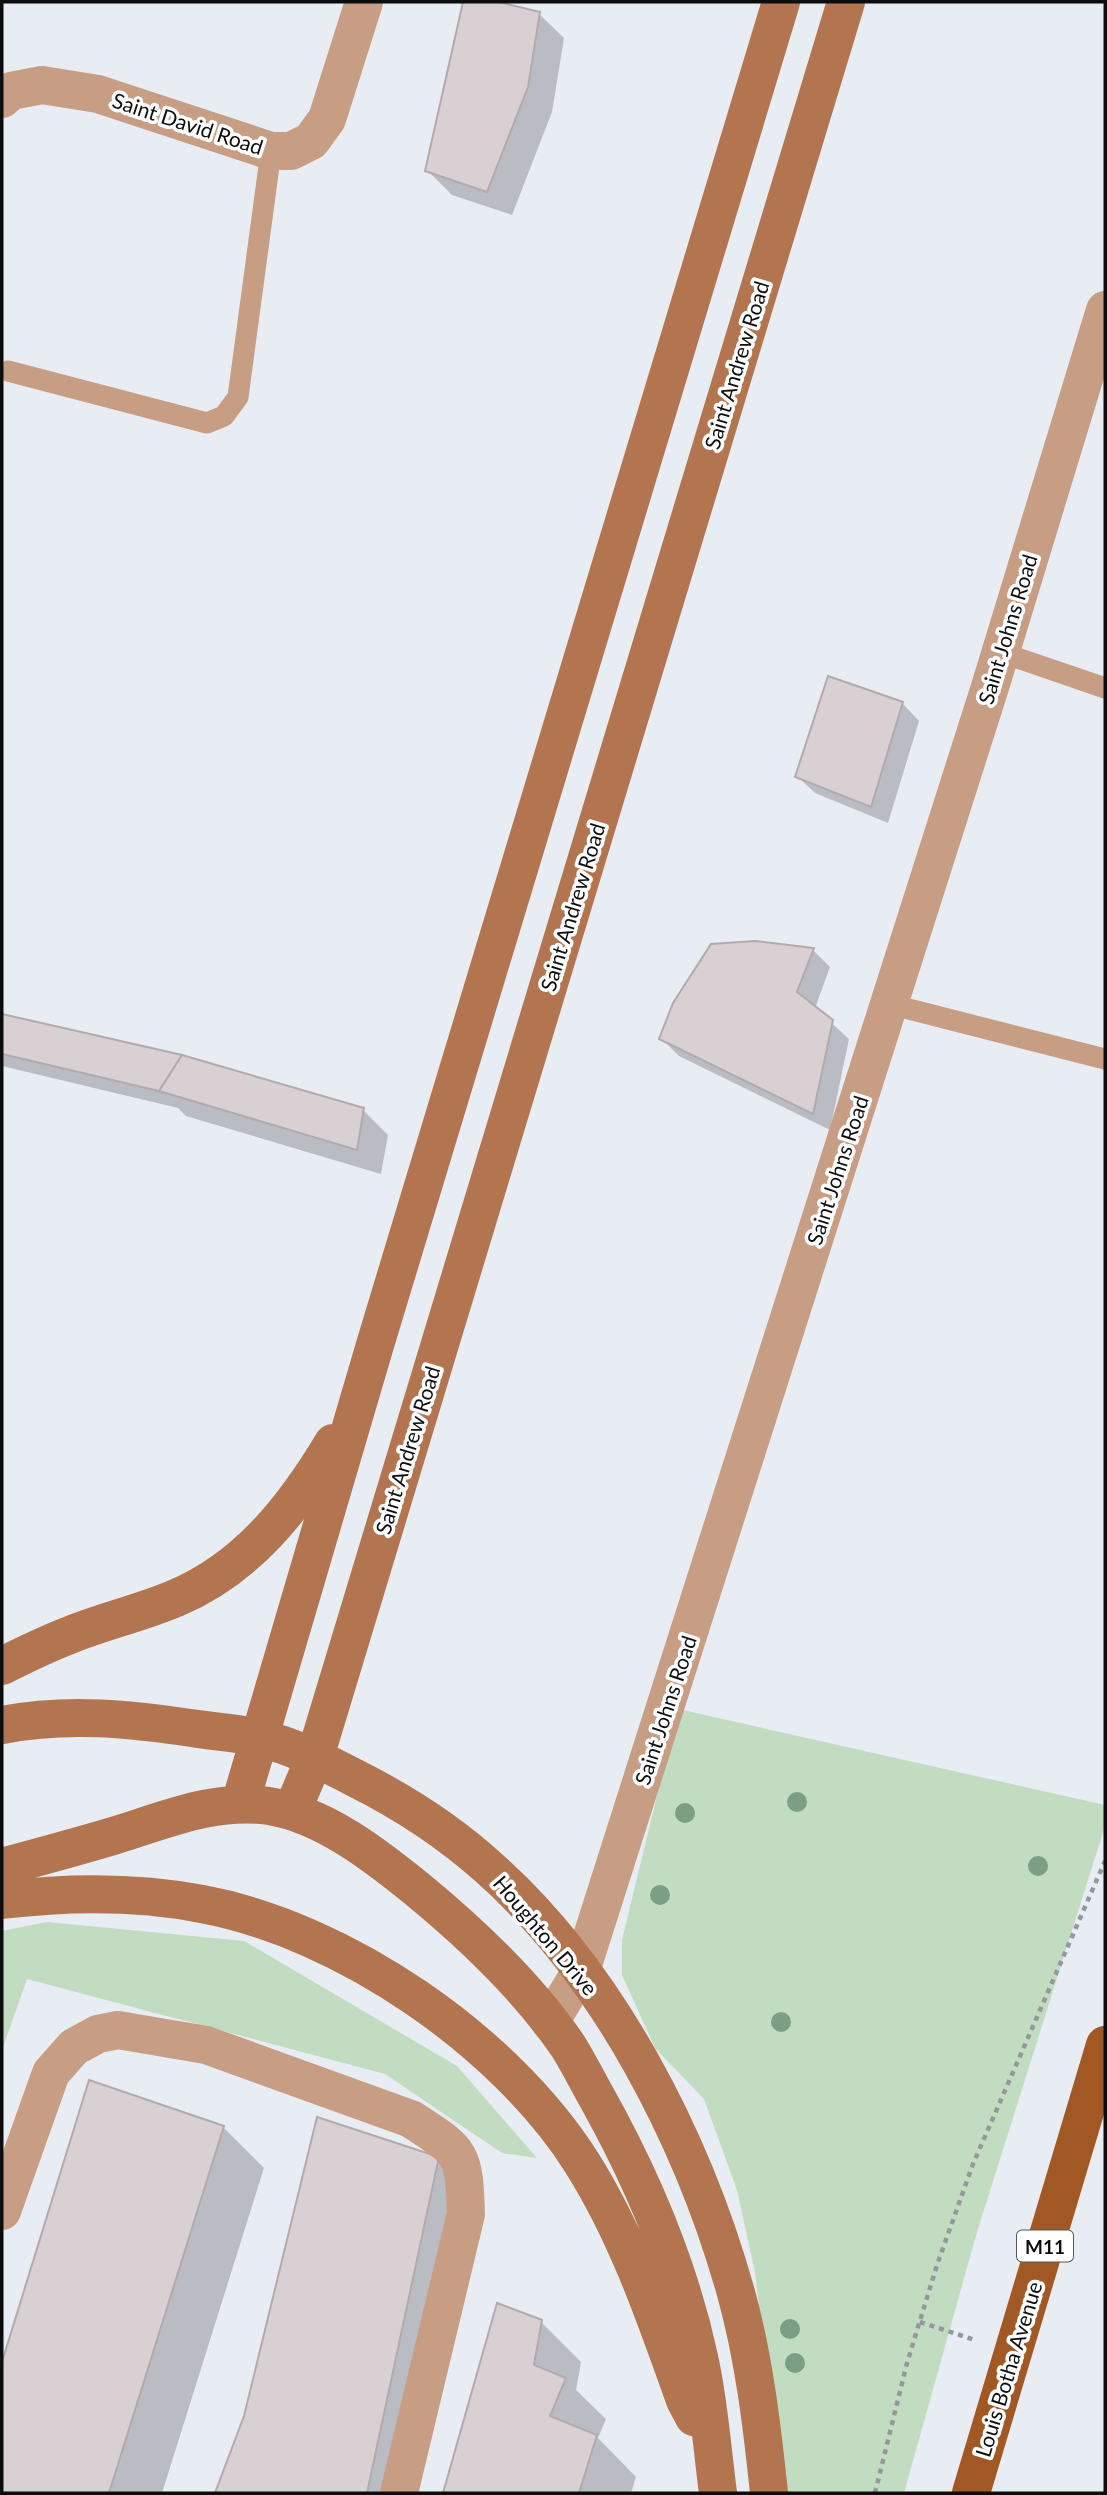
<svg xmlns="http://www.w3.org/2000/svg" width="1107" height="2495" font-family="Lato,sans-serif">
  <rect width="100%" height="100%" fill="#e8ecf3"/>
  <!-- green -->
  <path fill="#c1dcc0" d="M678 1709 1105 1805V1826L977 2232 904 2493H780L755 2272 737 2190 704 2099 655 2048 622 1975V1940Z
    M47 1922 244 1941 457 2066 537 2158 502 2153 385 2074 27 1979 2 2050V1931Z"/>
  <!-- shadow -->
  <path fill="#0003" d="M465 2H492L539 14 564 38 552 112 512 215 452 195 427 170Z
    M902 703 919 721 888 823 815 793 797 776Z
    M813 950 830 967 815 1008 849 1039 830 1130 679 1056 661 1038Z
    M2 1016 181 1057 363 1110 388 1135 381 1174 186 1116 178 1108 2 1066Z
    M90 2082 223 2127 264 2168 162 2493H2V2368Z
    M438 2159 479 2199 415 2493H217L246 2417Z
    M498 2305 541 2322 581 2362 576 2390 606 2419 598 2438 636 2477 631 2493H445Z"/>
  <!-- building -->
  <path fill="#d8d0d3" stroke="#b2aaad" stroke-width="2" d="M463 2H499L540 12 528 87 487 192 425 171Z
    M828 676 903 702 871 807 795 777Z
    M755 941 814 948 797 992 833 1020 813 1114 659 1039 673 1003 711 944Z
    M2 1014 182 1055 159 1091 2 1054Z
    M182 1055 364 1108 357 1150 159 1091Z
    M89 2080 224 2126 109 2493H2V2362Z
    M317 2117 439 2157 367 2493H215L244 2416Z
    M497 2303 542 2320 534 2365 566 2378 550 2416 597 2435 579 2493H443Z"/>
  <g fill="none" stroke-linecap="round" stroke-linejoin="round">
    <!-- path -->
    <path stroke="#94979c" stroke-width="4.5" stroke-dasharray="5 5" stroke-linecap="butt" d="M920 2322 975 2340
      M875 2493 907 2363 937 2265 973 2164 1105 1861"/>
    <!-- service -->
    <path stroke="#c79d83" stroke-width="21" d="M8 371 207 423 224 416 238 397 271 151
      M1000 652 1105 688
      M889 1004 1105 1059"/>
    <!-- minor -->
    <path stroke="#c79d83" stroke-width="38" d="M2 99 11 91 42 85 98 94 271 151H291L311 141 327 119 364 2
      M550 2022 581 1971 990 687 1105 310
      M2 2211 51 2073 74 2047 98 2034 118 2030 206 2045 411 2119C462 2152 464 2152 466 2214L399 2493"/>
    <!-- secondary -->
    <path stroke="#b2754f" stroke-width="38" d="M2 1666C24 1655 46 1644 70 1635 104 1621 141 1613 176 1598 247 1568 294 1508 333 1443
      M2 1725C68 1712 132 1719 198 1729 218 1732 239 1733 259 1738 293 1746 324 1762 355 1778 403 1802 448 1831 488 1867 608 1973 693 2140 736 2293 754 2358 762 2426 769 2493
      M240 1804 375 1345 781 2
      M292 1811 315 1757 846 2
      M2 1867C39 1857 76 1847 113 1836 163 1821 214 1798 269 1806 324 1815 375 1855 417 1889 473 1935 527 1986 568 2046 578 2062 587 2080 596 2096 642 2178 679 2265 699 2357 709 2401 712 2448 718 2493
      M2 1900C69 1892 135 1891 202 1904 343 1930 505 2041 582 2163 628 2236 656 2319 685 2400L694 2417"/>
    <!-- primary -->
    <path stroke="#a25824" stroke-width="38" d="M971 2493 1105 2045"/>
  </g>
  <!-- trees -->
  <g fill="#7c9e82">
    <circle cx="797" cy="1802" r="10"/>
    <circle cx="685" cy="1813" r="10"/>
    <circle cx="1038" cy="1866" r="10"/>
    <circle cx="660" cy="1895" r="10"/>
    <circle cx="781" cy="2022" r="10"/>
    <circle cx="790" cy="2329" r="10"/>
    <circle cx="795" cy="2363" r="10"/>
  </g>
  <g text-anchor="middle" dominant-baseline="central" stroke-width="7" stroke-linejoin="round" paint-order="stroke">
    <!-- shield labels -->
    <rect fill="#fff" stroke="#545657" stroke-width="2" x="1017" y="2230.5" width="56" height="31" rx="5"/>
    <g font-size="19" font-weight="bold" fill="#0b0d0f">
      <text x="1045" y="2246">M11</text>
    </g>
    <!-- street labels -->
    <g font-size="21" fill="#0b0d0f" stroke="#fff">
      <text transform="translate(188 123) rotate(18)">Saint David Road</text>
      <text transform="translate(736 365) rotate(-73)">Saint Andrew Road</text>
      <text transform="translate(1007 629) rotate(-73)">Saint Johns Road</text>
      <text transform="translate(572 907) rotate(-73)">Saint Andrew Road</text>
      <text transform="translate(837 1170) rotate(-72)">Saint Johns Road</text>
      <text transform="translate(407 1450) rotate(-73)">Saint Andrew Road</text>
      <text transform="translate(665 1710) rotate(-72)">Saint Johns Road</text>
      <text transform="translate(546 1935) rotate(50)">Houghton Drive</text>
      <text transform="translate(1008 2369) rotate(-73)">Louis Botha Avenue</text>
    </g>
  </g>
  <!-- border -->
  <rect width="1107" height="2495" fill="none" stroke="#0b0d0f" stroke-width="7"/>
</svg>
